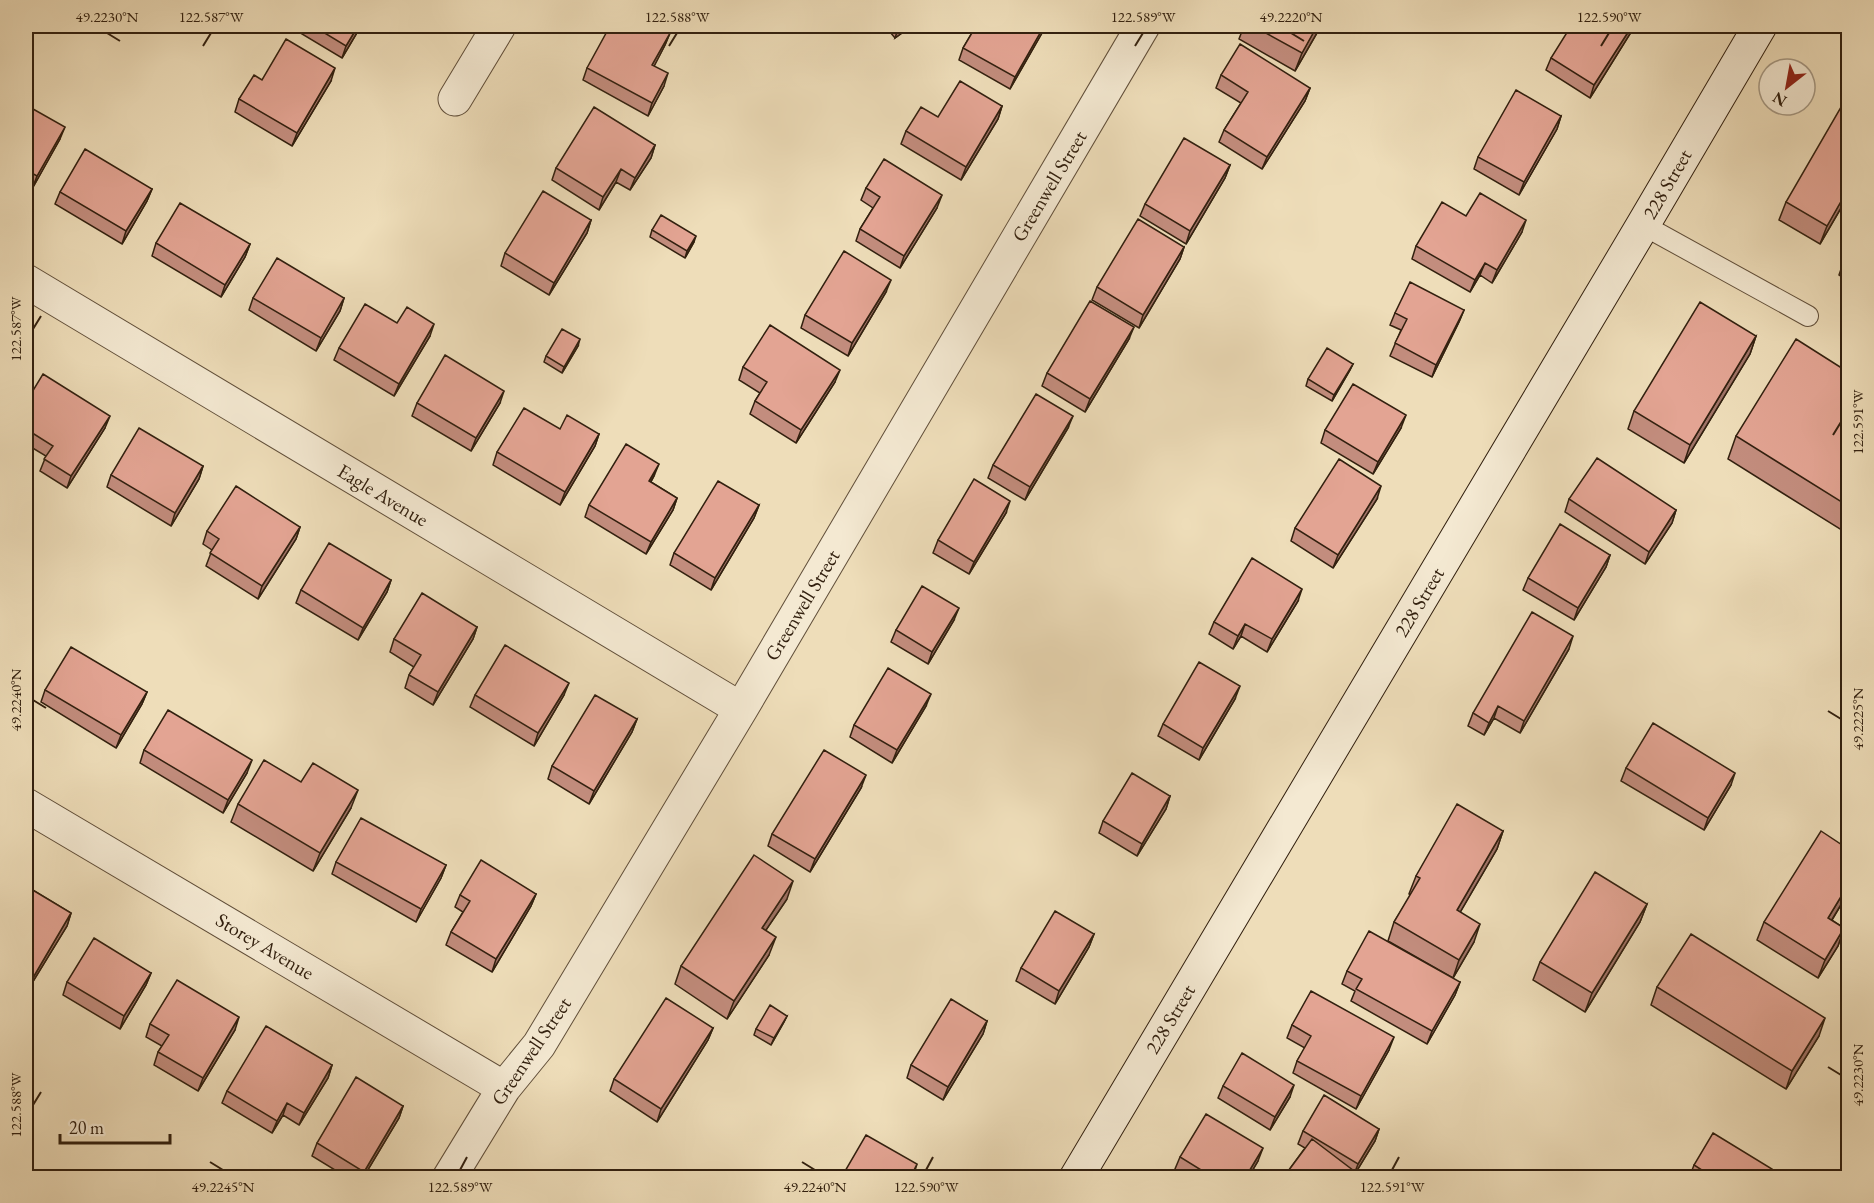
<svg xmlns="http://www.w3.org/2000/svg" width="1874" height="1203" font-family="'EB Garamond',serif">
  <rect width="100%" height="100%" fill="#eeddb9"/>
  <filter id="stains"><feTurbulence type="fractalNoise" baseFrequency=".00333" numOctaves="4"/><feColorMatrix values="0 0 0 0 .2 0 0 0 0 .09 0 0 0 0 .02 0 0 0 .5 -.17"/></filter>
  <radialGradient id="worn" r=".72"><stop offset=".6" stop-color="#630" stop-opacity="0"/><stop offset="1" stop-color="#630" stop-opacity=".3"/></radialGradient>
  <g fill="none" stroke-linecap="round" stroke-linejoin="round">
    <!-- lane casing -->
    <g stroke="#614f3a" stroke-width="22">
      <path id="lane" d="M1643 225 1808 316"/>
    </g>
    <!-- street casing -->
    <g stroke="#614f3a" stroke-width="35">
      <path id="street" d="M455 99 499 26
        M26 281 741 709
        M26 805 504 1088
        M449 1178 504 1088 539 1045 741 709 1143 26"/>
    </g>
    <!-- secondary casing -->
    <g stroke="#32200f" stroke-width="35">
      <path id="secondary" d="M1076 1178 1643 225 1760 26"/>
    </g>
    <!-- lane -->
    <use href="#lane" stroke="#f4e9d2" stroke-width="20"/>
    <!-- street -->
    <use href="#street" stroke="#f4e9d2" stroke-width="33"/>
    <!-- secondary -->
    <use href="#secondary" stroke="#f4e9d2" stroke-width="33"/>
  </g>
  <!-- wall -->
  <path fill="#c38d7e" stroke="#32200f" stroke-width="1.5" d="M293 26H361L342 58 292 28Z
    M885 26H907L906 30 895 38Z
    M976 26H1044L1042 33 1010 89 959 60 963 48Z
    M1244 26H1321L1295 71 1239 39Z
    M1633 29 1590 98 1546 70 1551 58Z
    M670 33 665 45 654 66 664 86 648 116 583 80 587 68Z
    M1221 75 1310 88 1305 101 1262 169 1219 142 1224 130 1241 103 1216 88Z
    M262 80 331 81 292 146 235 112 239 99Z
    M26 105 60 139 32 189 26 185Z
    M1002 106 998 119 961 180 901 144 906 131Z
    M1561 116 1557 129 1519 195 1474 169 1478 157Z
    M655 145 651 158 630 190 616 182 599 210 552 180 556 168Z
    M1230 165 1225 178 1186 244 1140 216 1145 204Z
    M866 188 937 208 900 268 856 241 860 229 873 208 861 200Z
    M152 189 147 201 122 244 55 204 60 192Z
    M1848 196 1820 244 1779 220 1786 202Z
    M1466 216 1522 232 1492 283 1480 275 1470 292 1412 259 1416 246Z
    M591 220 587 233 549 295 501 266 505 253Z
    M652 230 694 242 685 258 650 237Z
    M156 243 250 244 245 257 221 297 152 256Z
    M1184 247 1180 259 1139 328 1092 300 1097 287Z
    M1848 249V281L1839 275Z
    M886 292 848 356 801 328 805 315Z
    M253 298H344L340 311 316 351 249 310Z
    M1464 310 1459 322 1432 377 1390 356 1401 330 1390 325 1395 313Z
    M397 323 430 336 394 396 334 360 339 348Z
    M1756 336 1750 354 1684 463 1628 429 1634 411Z
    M1129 339 1085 412 1042 386 1047 373Z
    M578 346 562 373 544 362 546 356Z
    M1353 364 1350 370 1332 401 1306 386 1308 379Z
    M743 367 835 382 796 443 750 414 755 401 760 393 739 380Z
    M1848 372V534L1728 459 1736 436Z
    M26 402 105 428 67 488 40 471 46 456 26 444Z
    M417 403H500L471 451 412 416Z
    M1068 428 1025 500 988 478 993 465Z
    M1401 428 1373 474 1321 443 1325 430Z
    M560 429 599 434 595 446 560 505 493 465 497 452Z
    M203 466 199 479 171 526 107 487 111 475Z
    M654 476 651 482 677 498 673 510 646 554 585 517 589 505Z
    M1377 499 1333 568 1291 541 1295 528Z
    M1569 499 1676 510 1672 523 1645 564 1565 512Z
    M759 505 754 518 711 590 670 565 674 553Z
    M1006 513 969 574 933 553 938 540Z
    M300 527 296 539 258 599 206 566 212 550 203 544 207 531Z
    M1610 555 1606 567 1574 620 1523 590 1528 578Z
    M391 580 387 592 358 640 296 603 301 590Z
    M1298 601 1267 652 1241 636 1233 649 1209 634 1214 622Z
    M954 620 928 664 891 642 896 630Z
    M477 627 473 639 433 705 405 688 409 675 414 667 390 652 394 639Z
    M1569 649 1520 733 1494 718 1484 735 1468 726 1473 713Z
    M45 690 147 692 142 704 116 748 41 702Z
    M475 695H564L534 746 470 707Z
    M1235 699 1199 760 1158 736 1163 724Z
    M926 706 892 763 850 737 854 725Z
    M637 719 632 732 589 804 548 779 552 766Z
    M144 750 247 773 223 813 140 763Z
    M1626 768 1731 785 1704 830 1621 781Z
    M301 782 351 808 313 871 231 822 238 804Z
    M861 788 810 872 768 846 772 834Z
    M1170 796 1166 809 1137 856 1099 833 1103 821Z
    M1503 831 1497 849 1460 912 1474 942 1453 978 1388 941 1394 922 1411 895 1409 894 1416 876Z
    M336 862 446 865 441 878 416 922 332 874Z
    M26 886 71 913 67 926 29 988 26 986Z
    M1848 893 1832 920 1844 928 1838 946 1818 978 1757 940 1764 922Z
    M536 894 531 906 492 972 446 945 451 932 463 912 455 907 460 895Z
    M787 899 766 930 769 955 727 1019 675 984 681 966Z
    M1647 904 1640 922 1585 1012 1533 980 1540 962Z
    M1094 934 1089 947 1055 1004 1016 981 1021 968Z
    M1347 971 1460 982 1455 995 1427 1044 1351 1001 1355 991 1342 984Z
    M151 973 146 985 120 1029 63 995 67 982Z
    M1657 987 1819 1036 1786 1089 1651 1005Z
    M787 1016 784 1022 771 1045 754 1035 756 1029Z
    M987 1021 983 1034 943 1100 907 1078 911 1065Z
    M150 1024 235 1030 198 1091 154 1065 158 1052 162 1046 146 1037Z
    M1292 1025 1389 1050 1356 1109 1293 1073 1297 1061 1305 1048 1287 1038Z
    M713 1028 708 1040 657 1122 610 1091 614 1079Z
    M332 1065 328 1078 299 1125 283 1115 272 1133 222 1103 227 1091Z
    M1223 1086 1290 1097 1270 1130 1218 1098Z
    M403 1106 399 1118 363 1178H348L312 1156 317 1143Z
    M1379 1129 1375 1141 1356 1172 1358 1174 1357 1178H1283L1305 1148 1298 1144 1303 1131Z
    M1180 1157 1258 1161 1248 1178H1189L1175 1169Z
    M1694 1165 1769 1178H1689Z"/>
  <!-- shaded-wall -->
  <path fill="#9f7367" stroke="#32200f" stroke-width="1.5" d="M358 26H361L342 58 346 46Z
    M905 26H907L906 30 895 38 897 32Z
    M1044 26 1042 33 1010 89 1015 77Z
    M1317 26H1321L1295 71 1302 53Z
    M1632 26H1634L1633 29 1590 98 1594 85Z
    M670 33 665 45 648 78 652 65Z
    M335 68 331 81 292 146 297 133Z
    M668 73 664 86 648 116 652 103Z
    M1310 88 1305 101 1262 169 1267 157Z
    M1002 106 998 119 961 180 966 167Z
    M1561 116 1557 129 1519 195 1524 182Z
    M65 127 60 139 32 189 37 176Z
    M655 145 651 158 630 190 635 178Z
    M1230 165 1225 178 1186 244 1190 231Z
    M621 169 616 182 599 210 603 197Z
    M152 189 147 201 122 244 126 231Z
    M1848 189V196L1820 244 1827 226Z
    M942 195 937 208 900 268 904 256Z
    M591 220 587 233 549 295 554 283Z
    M1526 220 1522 232 1492 283 1497 270Z
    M696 236 694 242 685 258 687 251Z
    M250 244 245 257 221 297 225 285Z
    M1184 247 1180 259 1139 328 1143 315Z
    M1485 263 1480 275 1470 292 1475 280Z
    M891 280 886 292 848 356 852 343Z
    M344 298 340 311 316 351 321 338Z
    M1464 310 1459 322 1432 377 1436 365Z
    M434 324 430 336 394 396 399 384Z
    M1134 327 1129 339 1085 412 1090 399Z
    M1756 336 1750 354 1684 463 1690 445Z
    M580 339 578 346 562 373 564 367Z
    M1353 364 1350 370 1332 401 1334 395Z
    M840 370 835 382 796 443 801 430Z
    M504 391 500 403 471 451 476 438Z
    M1406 415 1401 428 1373 474 1378 462Z
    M110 416 105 428 67 488 71 476Z
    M1073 416 1068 428 1025 500 1030 487Z
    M599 434 595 446 560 505 565 492Z
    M659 464 654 476 644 493 649 481Z
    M203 466 199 479 171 526 175 513Z
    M1381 486 1377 499 1333 568 1338 555Z
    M677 498 673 510 646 554 651 542Z
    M1010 501 1006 513 969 574 974 562Z
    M759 505 754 518 711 590 715 578Z
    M1676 510 1672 523 1645 564 1649 552Z
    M300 527 296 539 258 599 262 586Z
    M1610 555 1606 567 1574 620 1578 608Z
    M391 580 387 592 358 640 363 628Z
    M1302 589 1298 601 1267 652 1272 639Z
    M959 608 954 620 928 664 932 652Z
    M1245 624 1241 636 1233 649 1238 636Z
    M32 627 28 639 26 642V637Z
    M477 627 473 639 433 705 438 692Z
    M1573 636 1569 649 1520 733 1524 721Z
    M569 683 564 695 534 746 538 733Z
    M1240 686 1235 699 1199 760 1203 748Z
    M147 692 142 704 116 748 121 735Z
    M931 694 926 706 892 763 897 750Z
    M1498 706 1494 718 1484 735 1489 723Z
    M637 719 632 732 589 804 594 791Z
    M252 760 247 773 223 813 228 800Z
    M1735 773 1731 785 1704 830 1708 818Z
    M866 775 861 788 810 872 815 859Z
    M358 790 351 808 313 871 320 853Z
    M1170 796 1166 809 1137 856 1142 844Z
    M1503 831 1497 849 1451 928 1457 910Z
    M446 865 441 878 416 922 421 909Z
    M793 881 787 899 755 946 762 928Z
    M1848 885V893L1822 936 1828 918Z
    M536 894 531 906 492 972 496 959Z
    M1647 904 1640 922 1585 1012 1592 993Z
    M71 913 67 926 29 988 34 976Z
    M1480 924 1474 942 1453 978 1459 960Z
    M1844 928 1838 946 1818 978 1825 960Z
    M1094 934 1089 947 1055 1004 1059 991Z
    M776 937 769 955 727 1019 734 1001Z
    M151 973 146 985 120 1029 124 1016Z
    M1460 982 1455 995 1427 1044 1432 1031Z
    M787 1016 784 1022 771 1045 774 1038Z
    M239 1017 235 1030 198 1091 203 1078Z
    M1825 1018 1819 1036 1786 1089 1792 1071Z
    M987 1021 983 1034 943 1100 948 1087Z
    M713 1028 708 1040 657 1122 661 1109Z
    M1394 1037 1389 1050 1356 1109 1361 1096Z
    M332 1065 328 1078 299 1125 304 1113Z
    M1294 1085 1290 1097 1270 1130 1275 1117Z
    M287 1103 283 1115 272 1133 277 1121Z
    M403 1106 399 1118 363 1178H361L364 1172Z
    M1379 1129 1375 1141 1353 1177 1358 1164Z
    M1263 1148 1258 1161 1248 1178H1245Z
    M917 1164 913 1177 910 1178Z"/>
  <!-- building -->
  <path fill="#e3a493" stroke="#32200f" stroke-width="1.5" d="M313 26H358L346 46Z
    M610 26H656L670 33 652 65 668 73 652 103 587 68Z
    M892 26H905L897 32Z
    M976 26H1044L1015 77 963 48Z
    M1253 26H1317L1302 53Z
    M1571 26H1632L1594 85 1551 58Z
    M286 39 335 68 297 133 239 99 254 75 262 80Z
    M1240 44 1310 88 1267 157 1224 130 1248 92 1221 75Z
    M960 81 1002 106 966 167 906 131 921 107 938 117Z
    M1516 90 1561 116 1524 182 1478 157Z
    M1848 95V189L1827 226 1786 202Z
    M26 105 65 127 37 176 26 170Z
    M594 107 655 145 635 178 621 169 603 197 556 168Z
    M1184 138 1230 165 1190 231 1145 204Z
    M85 149 152 189 126 231 60 192Z
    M884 159 942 195 904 256 860 229 880 197 866 188Z
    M543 191 591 220 554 283 505 253Z
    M1480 193 1526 220 1497 270 1485 263 1475 280 1416 246 1442 202 1466 216Z
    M180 203 250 244 225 285 156 243Z
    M661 215 696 236 687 251 652 230Z
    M1138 219 1184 247 1143 315 1097 287Z
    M844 251 891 280 852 343 805 315Z
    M277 258 344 298 321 338 253 298Z
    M1410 282 1464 310 1436 365 1395 343 1407 319 1395 313Z
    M1090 301 1134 327 1090 399 1047 373Z
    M1700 302 1756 336 1690 445 1634 411Z
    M365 304 397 323 407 307 434 324 399 384 339 348Z
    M770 325 840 370 801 430 755 401 767 382 743 367Z
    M562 329 580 339 564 367 546 356Z
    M1796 339 1848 372V506L1736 436Z
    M1327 348 1353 364 1334 395 1308 379Z
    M445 355 504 391 476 438 417 403Z
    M43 374 110 416 71 476 44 459 53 446 26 429V402Z
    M1353 384 1406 415 1378 462 1325 430Z
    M1036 394 1073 416 1030 487 993 465Z
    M524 408 560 429 567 415 599 434 565 492 497 452Z
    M139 428 203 466 175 513 111 475Z
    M626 444 659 464 649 481 677 498 651 542 589 505Z
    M1597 458 1676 510 1649 552 1569 499Z
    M1339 459 1381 486 1338 555 1295 528Z
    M974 479 1010 501 974 562 938 540Z
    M718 481 759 505 715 578 674 553Z
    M236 486 300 527 262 586 210 553 219 539 207 531Z
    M1560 524 1610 555 1578 608 1528 578Z
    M329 543 391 580 363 628 301 590Z
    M1252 558 1302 589 1272 639 1245 624 1238 636 1214 622Z
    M922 586 959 608 932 652 896 630Z
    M422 593 477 627 438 692 409 675 421 655 394 639Z
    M1532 612 1573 636 1524 721 1498 706 1489 723 1473 713Z
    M26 622 32 627 26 637Z
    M505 645 569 683 538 733 475 695Z
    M71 647 147 692 121 735 45 690Z
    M1199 662 1240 686 1203 748 1163 724Z
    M888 668 931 694 897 750 854 725Z
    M595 695 637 719 594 791 552 766Z
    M168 710 252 760 228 800 144 750Z
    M1653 723 1735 773 1708 818 1626 768Z
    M824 750 866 775 815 859 772 834Z
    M264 760 301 782 313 763 358 790 320 853 238 804Z
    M1132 773 1170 796 1142 844 1103 821Z
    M1457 804 1503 831 1457 910 1480 924 1459 960 1394 922 1420 878 1416 876Z
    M361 818 446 865 421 909 336 862Z
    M1821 831 1848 849V885L1828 918 1844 928 1825 960 1764 922Z
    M754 855 793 881 762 928 776 937 734 1001 681 966Z
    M481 860 536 894 496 959 451 932 470 901 460 895Z
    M1595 872 1647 904 1592 993 1540 962Z
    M26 886 71 913 34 976 26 971Z
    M1055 911 1094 934 1059 991 1021 968Z
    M1369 931 1460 982 1432 1031 1356 989 1362 979 1347 971Z
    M1691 934 1825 1018 1792 1071 1657 987Z
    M94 938 151 973 124 1016 67 982Z
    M177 980 239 1017 203 1078 158 1052 169 1035 150 1024Z
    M1311 991 1394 1037 1361 1096 1297 1061 1311 1036 1292 1025Z
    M666 998 713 1028 661 1109 614 1079Z
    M951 999 987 1021 948 1087 911 1065Z
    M770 1005 787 1016 774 1038 756 1029Z
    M266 1026 332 1065 304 1113 287 1103 277 1121 227 1091Z
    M1242 1053 1294 1085 1275 1117 1223 1086Z
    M356 1077 403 1106 364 1172 317 1143Z
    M1324 1095 1379 1129 1358 1164 1303 1131Z
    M1206 1114 1263 1148 1245 1178H1214L1180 1157Z
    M1713 1133 1772 1169 1767 1178H1714L1694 1165Z
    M866 1135 917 1164 910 1178H841Z
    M1312 1139 1358 1174 1356 1178H1283Z
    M26 1142 31 1145 26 1156Z"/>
  <!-- ticks -->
  <path fill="none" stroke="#32200f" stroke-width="2" d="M107 33 120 41M1291 33 1304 41M203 46 211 33M669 46 677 33M1135 46 1143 33M1601 46 1609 33M33 329 41 316M1833 435 1841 422M33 700 46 708M1828 711 1841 719M1828 1067 1841 1075M33 1105 41 1092M210 1162 223 1170M802 1162 815 1170M460 1170 467 1157M926 1170 933 1157M1392 1170 1399 1157"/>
  <g text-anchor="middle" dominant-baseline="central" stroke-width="4.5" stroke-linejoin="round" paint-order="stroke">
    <!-- street labels -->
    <g font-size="20" fill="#32200f" stroke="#f4e9d2">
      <text transform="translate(1667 184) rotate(-60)">228 Street</text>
      <text transform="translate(1049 186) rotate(-59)">Greenwell Street</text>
      <text transform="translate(383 495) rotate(31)">Eagle Avenue</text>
      <text transform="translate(1419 602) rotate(-59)">228 Street</text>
      <text transform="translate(802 605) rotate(-59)">Greenwell Street</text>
      <text transform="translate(265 946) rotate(31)">Storey Avenue</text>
      <text transform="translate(1170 1019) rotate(-59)">228 Street</text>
      <text transform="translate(531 1051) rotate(-56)">Greenwell Street</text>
    </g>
  </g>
  <!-- margin -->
  <rect width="1874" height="1203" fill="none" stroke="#eeddb9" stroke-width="66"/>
  <!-- north arrow -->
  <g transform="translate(1787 87) rotate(211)"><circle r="28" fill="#f4e9d2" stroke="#a69984" stroke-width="1.5"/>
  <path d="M0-4.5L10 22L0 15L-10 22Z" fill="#8f2418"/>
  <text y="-9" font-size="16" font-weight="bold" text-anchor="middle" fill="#32200f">N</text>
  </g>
  <!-- scale -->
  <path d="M60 1134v9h110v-9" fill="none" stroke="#32200f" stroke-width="3"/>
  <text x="69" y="1134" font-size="18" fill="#32200f" stroke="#f4e9d2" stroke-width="4.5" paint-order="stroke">20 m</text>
  <rect x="33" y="33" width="1808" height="1137" fill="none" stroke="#32200f" stroke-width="2"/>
  <g font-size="15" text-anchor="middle" fill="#32200f">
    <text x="107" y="22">49.2230°N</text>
    <text x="211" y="22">122.587°W</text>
    <text x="677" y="22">122.588°W</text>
    <text x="1143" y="22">122.589°W</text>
    <text x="1291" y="22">49.2220°N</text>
    <text x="1609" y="22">122.590°W</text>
    <text transform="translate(16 329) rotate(-90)" y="5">122.587°W</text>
    <text transform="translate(1858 422) rotate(-90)" y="5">122.591°W</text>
    <text transform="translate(16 700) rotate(-90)" y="5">49.2240°N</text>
    <text transform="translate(1858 719) rotate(-90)" y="5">49.2225°N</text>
    <text transform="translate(1858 1075) rotate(-90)" y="5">49.2230°N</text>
    <text transform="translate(16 1105) rotate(-90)" y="5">122.588°W</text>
    <text x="223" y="1192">49.2245°N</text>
    <text x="460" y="1192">122.589°W</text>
    <text x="815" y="1192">49.2240°N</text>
    <text x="926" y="1192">122.590°W</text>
    <text x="1392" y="1192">122.591°W</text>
  </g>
  <rect width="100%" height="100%" filter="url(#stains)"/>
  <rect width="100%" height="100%" fill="url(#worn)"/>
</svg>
